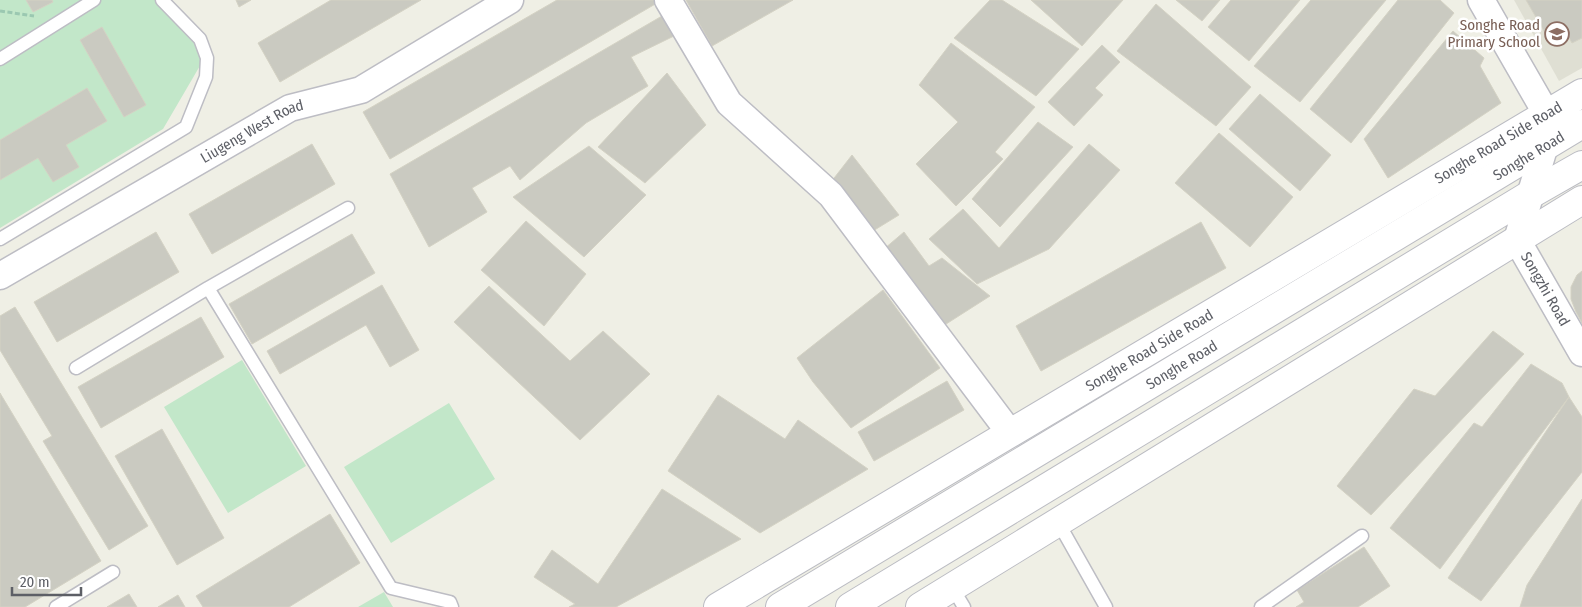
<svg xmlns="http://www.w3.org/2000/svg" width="1582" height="607" font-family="'Fira Sans Condensed',sans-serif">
  <rect width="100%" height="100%" fill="#efefe5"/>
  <!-- education -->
  <path fill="#dfdfd3" d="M1514 0H1582V68L1559 81Z"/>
  <!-- green -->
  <path fill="#c2e7c9" d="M0 0H161L196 35 201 64 163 129 0 228Z
    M242 360 306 466 228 513 164 407Z
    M449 403 495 479 391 543 344 467Z
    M384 592 393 607H358Z"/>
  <!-- building -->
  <path fill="#cacac1" stroke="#d4d2c4" d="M26 0H52L53 2 33 12Z
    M236 0H251L239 7Z
    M331 0H421L280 82 258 43Z
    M557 0H655L657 3 390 159 363 112Z
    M686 0H793L712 46Z
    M990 0H1002L1079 49 1036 96 954 38Z
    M1031 0H1123L1082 46Z
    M1176 0H1220L1202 21Z
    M1231 0H1300L1249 61 1208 27Z
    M1311 0H1386L1300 102 1254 66Z
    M1398 0H1440L1454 13 1351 143 1310 109Z
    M1526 0H1582V38L1572 43 1564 29 1548 38Z
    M1156 4 1251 87 1216 126 1117 51Z
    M662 16 676 35 631 57 648 86 586 123 520 180 510 166 472 188 487 212 429 247 390 174Z
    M102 27 146 105 124 117 80 40Z
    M1453 31 1484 58 1480 66 1501 103 1388 178 1364 139Z
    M951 43 1035 107 995 152 1003 159 956 206 916 164 958 122 919 85Z
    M1102 45 1120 62 1095 88 1103 95 1074 126 1048 102Z
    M667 73 706 125 645 183 598 147Z
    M87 88 107 121 66 145 79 167 53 182 38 158 0 180V140Z
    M1260 94 1331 155 1300 191 1229 129Z
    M1038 122 1073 147 1000 227 972 199Z
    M1219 133 1293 197 1250 247 1175 183Z
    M312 144 335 184 212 254 189 214Z
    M1089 144 1120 170 1049 249 977 284 929 239 963 209 999 248Z
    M589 146 646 195 584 257 513 197Z
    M852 155 899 215 868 234 831 182Z
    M526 221 586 274 544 326 481 270Z
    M1201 222 1226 268 1041 371 1016 326Z
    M156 232 179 272 57 342 34 302Z
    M904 232 929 266 942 258 990 296 943 326 884 249Z
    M352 234 375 273 252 344 229 304Z
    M1582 271V323L1576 312 1571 299V287L1577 275Z
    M382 285 419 350 390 367 366 325 280 374 267 351Z
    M489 286 570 361 603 331 650 374 580 440 454 322Z
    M883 290 940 368 851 428 813 382 797 358Z
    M15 307 148 526 109 550 43 441 52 436 0 350V316Z
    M201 317 224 357 101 428 78 387Z
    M1493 331 1524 354 1371 515 1337 486 1414 389 1435 396Z
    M1531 364 1562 383 1569 397 1440 569 1390 528 1474 423 1482 427Z
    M947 381 964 410 874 461 858 432Z
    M0 393 101 561 25 607H0Z
    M718 395 785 439 798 420 868 469 760 533 668 471Z
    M1569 397 1582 417V472L1481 601 1448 578Z
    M162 429 224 538 177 565 115 456Z
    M662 489 741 539 616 607H569L575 604 534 577 552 550 598 584Z
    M1582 499V607H1520L1527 585Z
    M330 514 360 563 289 607H203L196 596Z
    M1364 547 1390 586 1358 607H1296L1304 602 1297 590Z
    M129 594 137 607H107Z
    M178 595 185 607H158Z"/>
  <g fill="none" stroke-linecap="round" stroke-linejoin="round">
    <!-- lane casing -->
    <g stroke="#bdbdc4" stroke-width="15">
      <path id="lane" d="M0 59 94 0
        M0 239 186 127 206 77 207 58 200 39 162 0
        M208 288 391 588 450 602 452 607
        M76 368 208 288 348 208
        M1058 522 1106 607
        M952 587 964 607
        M56 607 113 572
        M1261 607 1362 536"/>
    </g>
    <!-- street casing -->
    <g stroke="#bdbdc4" stroke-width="29">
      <g id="street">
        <path d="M668 0 729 103 831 195 1010 433"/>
        <path id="s1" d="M1481 0 1546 113 1545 145 1517 240 1582 353"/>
        <path id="s2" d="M0 276 290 108 361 90 510 0"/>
      </g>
    </g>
    <!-- secondary casing -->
    <g stroke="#bbbcc3" stroke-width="30">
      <g id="secondary">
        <path id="s3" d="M718 607 1582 93"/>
        <path id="s4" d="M780 607 1582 124"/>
        <path d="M850 607 1531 194 1582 165"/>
        <path d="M920 607 1582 200"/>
      </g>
    </g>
    <!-- path -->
    <path stroke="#9bc8b1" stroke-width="3" stroke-dasharray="5 2.5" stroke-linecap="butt" d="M0 11 34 16"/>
    <!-- lane -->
    <use href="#lane" stroke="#fff" stroke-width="12"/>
    <!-- street -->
    <use href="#street" stroke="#fff" stroke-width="26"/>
    <!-- secondary -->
    <use href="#secondary" stroke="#fff" stroke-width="28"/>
  </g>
  <!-- icons -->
  <defs>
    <g id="school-ring" transform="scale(1.25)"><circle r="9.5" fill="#fff" stroke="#8d6e63" stroke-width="1.5"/><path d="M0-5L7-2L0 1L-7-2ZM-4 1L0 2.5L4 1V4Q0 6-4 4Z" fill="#8d6e63"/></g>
  </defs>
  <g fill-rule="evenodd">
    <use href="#school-ring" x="1557" y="34"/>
  </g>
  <g text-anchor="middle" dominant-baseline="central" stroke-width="5" stroke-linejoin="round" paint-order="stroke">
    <!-- education labels -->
    <g font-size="15" fill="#785e54" stroke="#fff" text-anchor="end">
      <text x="1540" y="25">Songhe Road<tspan x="1540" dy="17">Primary School</tspan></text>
    </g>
    <!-- street labels -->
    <g font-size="15" fill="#5d5f66" stroke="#fff">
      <text stroke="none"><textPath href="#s2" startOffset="291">Liugeng West Road</textPath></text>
      <text stroke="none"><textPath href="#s3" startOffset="908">Songhe Road Side Road</textPath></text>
      <text stroke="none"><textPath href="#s4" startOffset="874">Songhe Road</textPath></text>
      <text stroke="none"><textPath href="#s1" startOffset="318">Songzhi Road</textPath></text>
      <text stroke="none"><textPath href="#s3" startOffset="502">Songhe Road Side Road</textPath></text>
      <text stroke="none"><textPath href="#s4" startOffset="469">Songhe Road</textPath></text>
    </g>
  </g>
  <!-- scale -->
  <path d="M12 587v8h69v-8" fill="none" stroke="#5d5f66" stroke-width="2.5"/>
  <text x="20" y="587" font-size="15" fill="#5d5f66" stroke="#ffffff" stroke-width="4" paint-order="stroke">20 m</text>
</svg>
